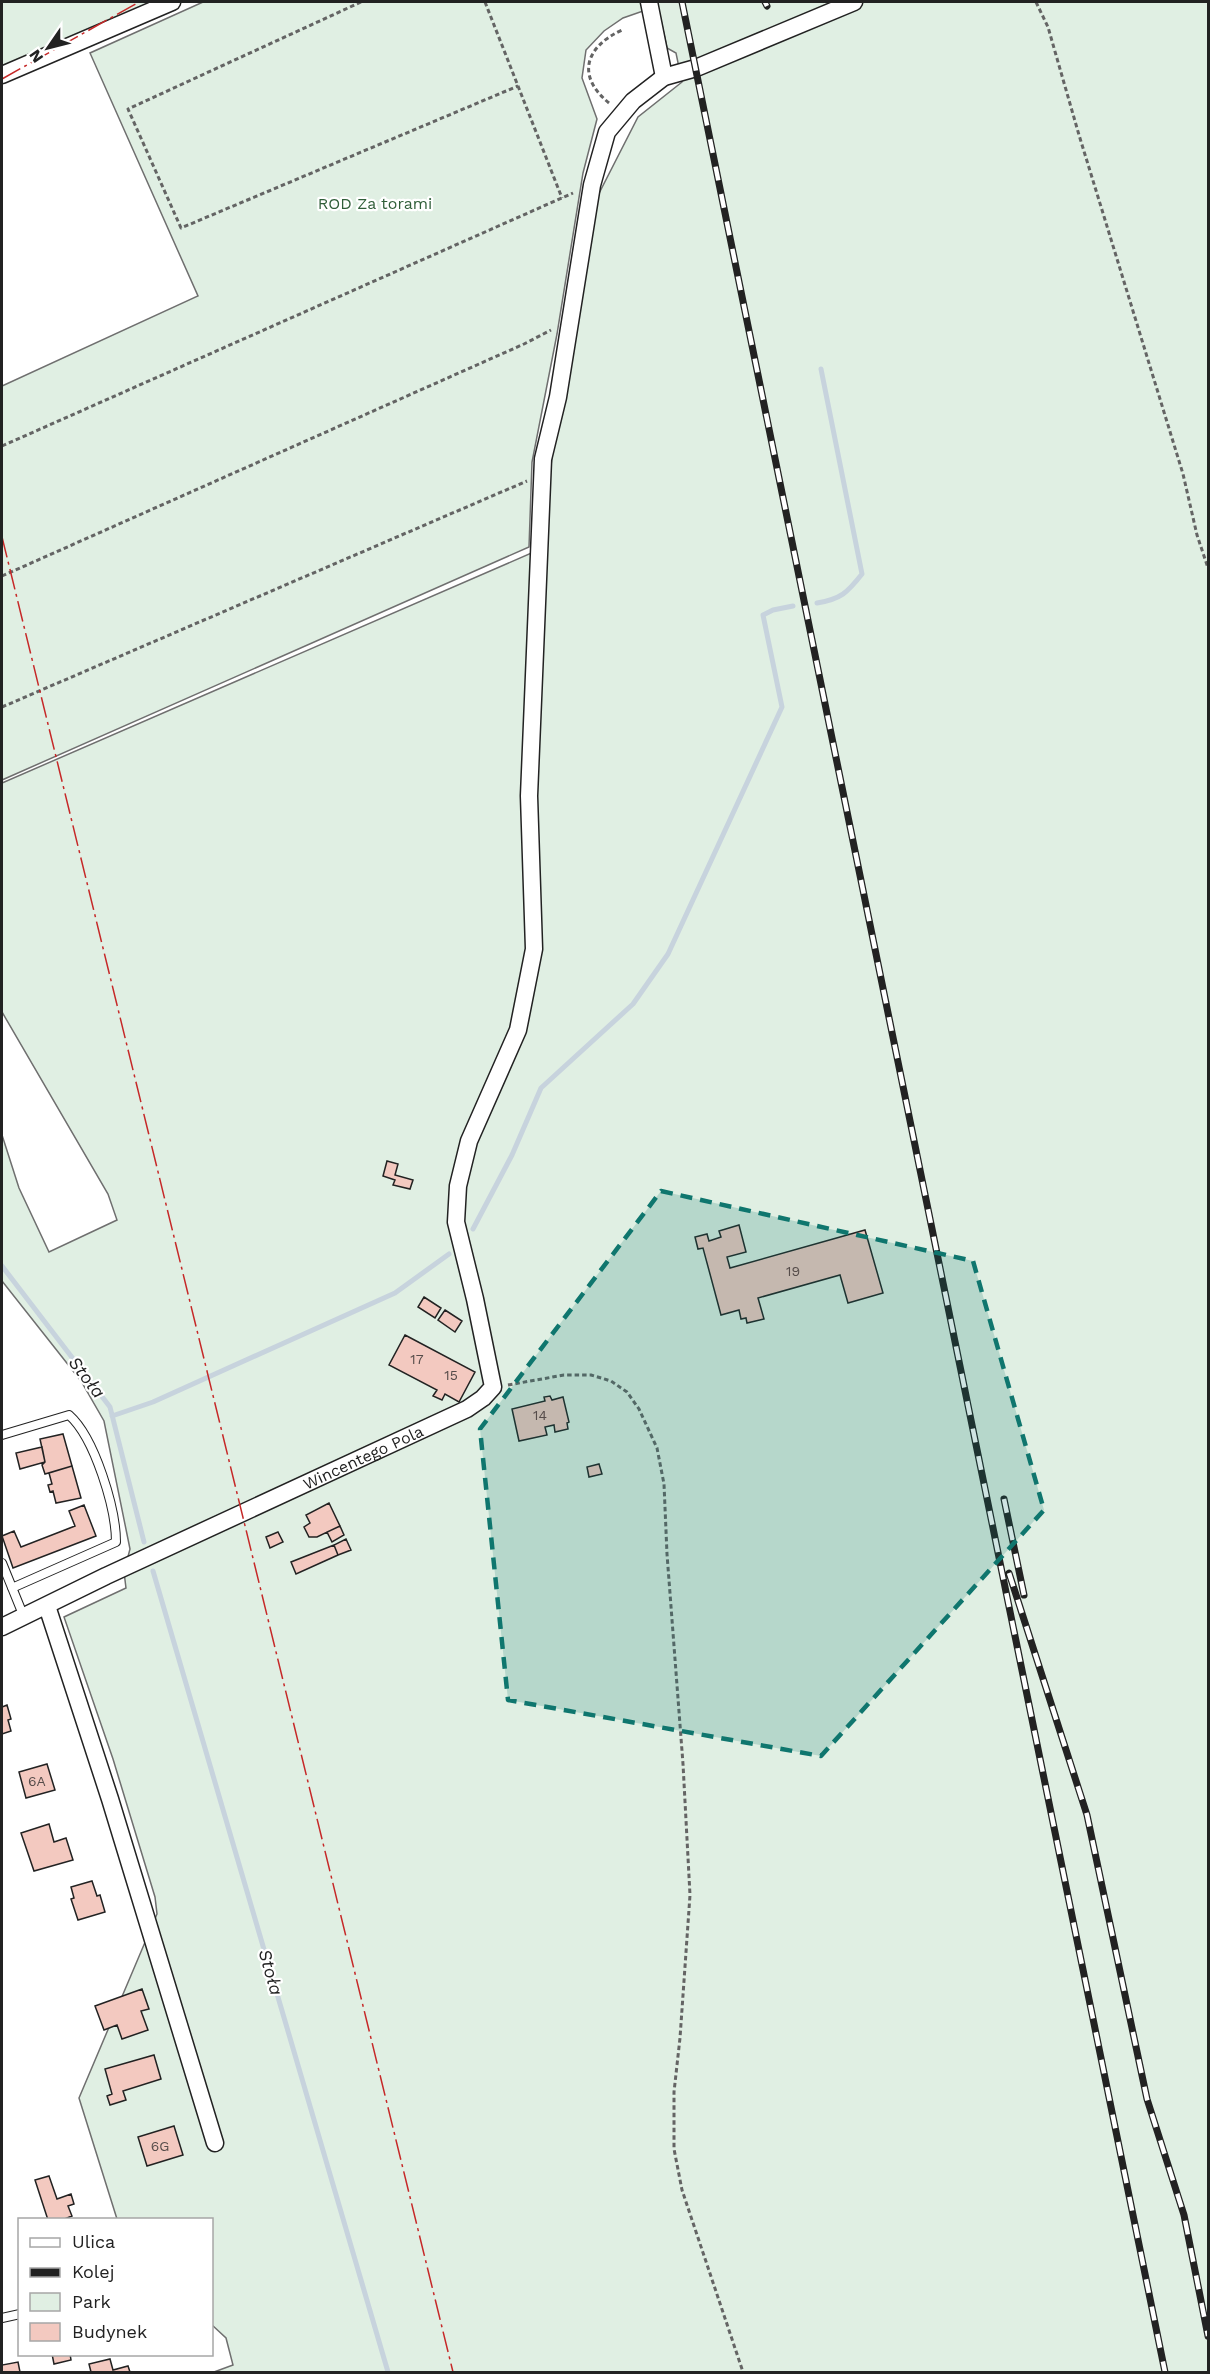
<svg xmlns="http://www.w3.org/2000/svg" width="1210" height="2374" font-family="'Work Sans',sans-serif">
  <rect width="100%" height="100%" fill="#fff"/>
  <!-- green -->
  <path fill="#e0efe3" stroke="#6f6f6f" stroke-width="1.5" d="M2 2H173L2 74Z
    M203 2H645L646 10 623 18 604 31 586 50 582 78 597 119 583 173 557 334 532 462 529 547 2 780V386L198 296 90 53Z
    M657 2H1208V2372H214L233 2365 226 2338 212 2325V2220L117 2219 79 2098 157 1914 155 1897 113 1759 64 1617 126 1588 124 1572 130 1549 104 1421 81 1381 2 1281V1135L19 1188 49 1252 117 1220 108 1194 2 1012V783L543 548 556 415 589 213 638 117 682 82 676 53 667 48Z"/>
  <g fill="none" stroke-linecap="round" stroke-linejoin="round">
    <!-- stream -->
    <path stroke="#c7d3dd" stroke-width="5" d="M817 603C841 599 847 593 862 574L821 369
      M473 1229 512 1155 541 1088 633 1004 668 954 782 707 763 615 773 610 793 606
      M2 1266 110 1407 144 1542
      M112 1416 153 1402 395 1293 449 1254
      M153 1571 388 2372"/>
  </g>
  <!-- building -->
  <path fill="#f3c9c0" stroke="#222" stroke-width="1.5" d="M387 1161 398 1164 395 1175 413 1180 410 1189 393 1185 395 1180 383 1176Z
    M739 1225 746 1252 727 1257 730 1268 865 1230 883 1293 848 1303 840 1275 758 1298 764 1319 747 1323 746 1318 741 1319 739 1310 721 1315 703 1248 698 1249 695 1237 707 1234 709 1241 721 1237 719 1231Z
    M424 1297 441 1308 435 1318 418 1307Z
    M445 1310 462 1321 455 1332 438 1320Z
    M405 1335 475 1372 459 1402 445 1394 442 1400 433 1396 437 1390 389 1365Z
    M550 1396 552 1400 563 1397 569 1422 567 1423 568 1429 555 1432 554 1425 545 1427 547 1435 519 1441 512 1409 545 1401 544 1397Z
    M63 1434 72 1466 45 1474 42 1465 45 1462 40 1439Z
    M42 1447 45 1462 20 1469 16 1453Z
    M599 1464 602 1474 589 1477 587 1467Z
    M72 1466 81 1498 56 1503 53 1491 50 1492 48 1485 52 1484 49 1473Z
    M329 1503 340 1526 317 1537H309L304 1527 310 1523 306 1515Z
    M84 1505 96 1536 13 1568 2 1536 14 1531 21 1547 75 1526 69 1511Z
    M340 1526 344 1535 332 1542 327 1532Z
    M278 1532 283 1542 270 1548 266 1537Z
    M346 1539 351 1550 338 1555 334 1545Z
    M334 1545 338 1555 296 1574 291 1562Z
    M7 1705 11 1719 8 1720 11 1731 2 1734V1707Z
    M47 1764 55 1790 26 1798 19 1772Z
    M49 1824 54 1842 66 1838 73 1860 34 1871 21 1833Z
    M92 1881 97 1896 100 1895 105 1912 78 1920 71 1899 74 1898 71 1887Z
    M142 1989 149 2009 141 2011 148 2030 122 2039 117 2025 104 2030 95 2006Z
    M154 2055 161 2079 123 2091 126 2100 110 2105 107 2096 112 2094 105 2069Z
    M174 2126 183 2155 147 2166 138 2137Z
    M49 2176 57 2199 71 2194 74 2204 68 2206 72 2216 62 2220H48L35 2180Z
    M52 2354H70L71 2360 54 2364Z
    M110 2359 113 2370 128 2366 130 2372H91L89 2364Z
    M18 2362 20 2372H2V2365Z"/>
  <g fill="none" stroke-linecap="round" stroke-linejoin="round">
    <!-- lane casing -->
    <g stroke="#222" stroke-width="10">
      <path id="lane" d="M2 1435 69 1415C95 1438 116 1509 116 1542L12 1588
        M2 1563 24 1617
        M2 2318 20 2314"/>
    </g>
    <!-- street casing -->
    <g stroke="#222" stroke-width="19">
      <g id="street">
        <path d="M649 2 664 77"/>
        <path d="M2 75 172 2"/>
        <path d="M47 1606 110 1799 215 2143"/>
        <path id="s1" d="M2 1627 106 1576 467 1409 483 1398 493 1387 475 1299 456 1222 458 1186 469 1141 518 1030 534 949 529 796 543 459 558 397 592 185 607 132 633 101 664 77 696 68 854 2"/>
      </g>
    </g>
    <!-- path -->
    <path stroke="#646464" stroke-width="3" stroke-dasharray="4.5 3" stroke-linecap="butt" d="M361 2 128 109 181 228 518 86
      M485 2 562 198
      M1036 2 1048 27 1056 55 1079 135 1183 474 1197 535 1208 568
      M609 103C576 76 585 47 622 30
      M2 446 573 193
      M2 576 524 344 551 330
      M2 707 527 481
      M508 1385 564 1375H591L611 1381 627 1392 639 1409 657 1448 664 1484 667 1554 683 1764 690 1895 680 2038 674 2092V2149L682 2190 743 2372"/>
    <!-- lane -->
    <use href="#lane" stroke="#fff" stroke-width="8"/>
    <!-- street -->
    <use href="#street" stroke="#fff" stroke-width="16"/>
    <!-- rail casing -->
    <g stroke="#222" stroke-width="7">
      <path id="rail" d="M682 2 1165 2372
        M765 2 767 6
        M1004 1499 1024 1595
        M1009 1573 1087 1815 1147 2099 1184 2215 1208 2336"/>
    </g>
    <!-- rail -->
    <use href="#rail" stroke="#fff" stroke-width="4.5" stroke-dasharray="14" stroke-linecap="butt"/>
    <!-- power -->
    <path stroke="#c62828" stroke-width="1.5" stroke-dasharray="21 4.5 3 4.5" stroke-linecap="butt" d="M2 79 139 2
      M2 537 453 2372"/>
  </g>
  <!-- marked area -->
  <path fill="#0f766e" fill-opacity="0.2" stroke="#0f766e" stroke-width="4.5" stroke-dasharray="12 8" stroke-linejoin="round" d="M661 1191 973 1261 1044 1510 821 1756 508 1700 480 1429Z"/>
  <g text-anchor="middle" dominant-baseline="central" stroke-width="4.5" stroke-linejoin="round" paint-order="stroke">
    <!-- number labels -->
    <g font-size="14" fill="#564c4a">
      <text x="793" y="1271">19</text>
      <text x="417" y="1359">17</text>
      <text x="451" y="1375">15</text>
      <text x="540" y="1415">14</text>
      <text x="37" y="1781">6A</text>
      <text x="160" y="2146">6G</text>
    </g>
    <!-- park labels -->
    <g font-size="16" fill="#2f5e38" stroke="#fff">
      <text x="375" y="203">ROD Za torami</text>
    </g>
    <!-- street labels -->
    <g font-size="16" fill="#222" stroke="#fff">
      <text stroke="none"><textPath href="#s1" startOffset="399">Wincentego Pola</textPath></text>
    </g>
    <!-- water labels -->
    <g font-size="18" font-style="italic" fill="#222" stroke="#fff">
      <text transform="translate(87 1377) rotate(52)">Stoła</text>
      <text transform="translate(271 1972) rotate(74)">Stoła</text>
    </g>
  </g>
  <!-- border -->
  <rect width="1210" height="2374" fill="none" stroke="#222222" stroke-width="6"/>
  <!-- legend -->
  <rect x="18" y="2218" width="195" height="138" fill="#ffffff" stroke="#a7a7a7" stroke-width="1.5"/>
  <rect x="30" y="2238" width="30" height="9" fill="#ffffff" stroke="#a7a7a7" stroke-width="1.5"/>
  <text x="72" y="2248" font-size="18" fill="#222222">Ulica</text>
  <rect x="30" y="2268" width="30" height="9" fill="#222222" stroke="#a7a7a7" stroke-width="1.5"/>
  <text x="72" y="2278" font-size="18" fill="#222222">Kolej</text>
  <rect x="30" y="2293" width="30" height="18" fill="#e0efe3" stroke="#a7a7a7" stroke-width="1.5"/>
  <text x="72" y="2308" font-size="18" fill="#222222">Park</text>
  <rect x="30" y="2323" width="30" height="18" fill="#f3c9c0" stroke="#a7a7a7" stroke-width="1.5"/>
  <text x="72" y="2338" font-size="18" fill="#222222">Budynek</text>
  <!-- north arrow -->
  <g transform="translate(48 48) rotate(235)" stroke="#ffffff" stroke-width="4.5" paint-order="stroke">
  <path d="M0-4.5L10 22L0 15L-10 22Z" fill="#222222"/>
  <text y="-9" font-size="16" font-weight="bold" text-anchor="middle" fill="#222222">N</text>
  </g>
</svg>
